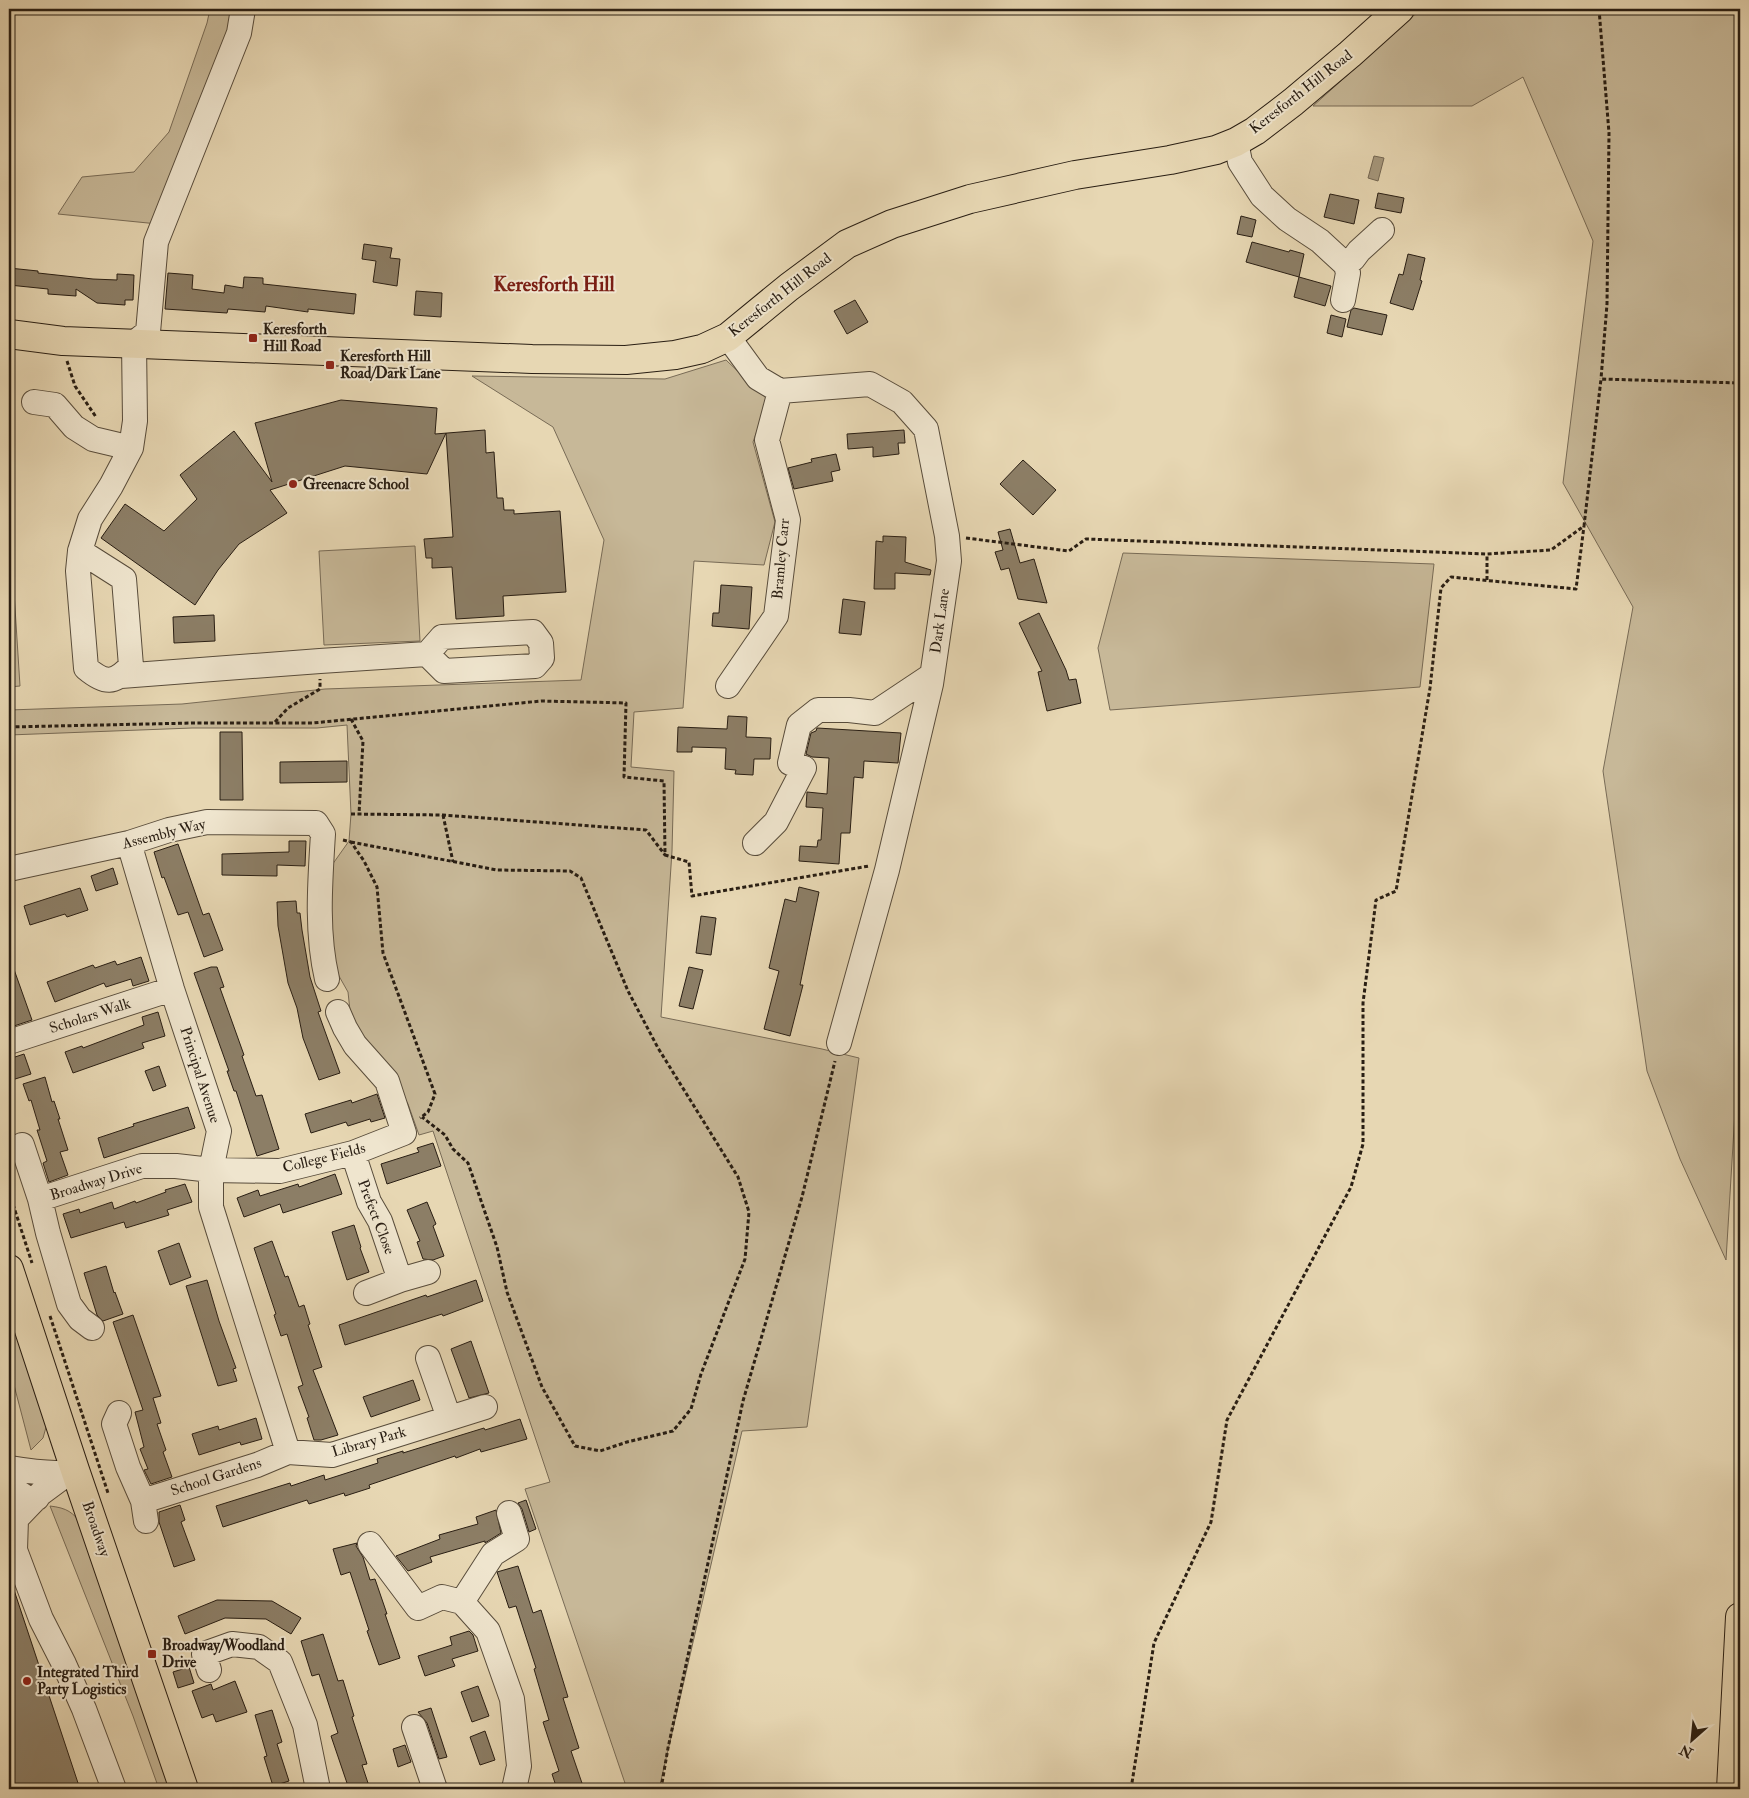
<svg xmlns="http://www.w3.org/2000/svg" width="1749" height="1798" font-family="'IM FELL Double Pica',serif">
  <rect width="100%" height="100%" fill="#e7d7b3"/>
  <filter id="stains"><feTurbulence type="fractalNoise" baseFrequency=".004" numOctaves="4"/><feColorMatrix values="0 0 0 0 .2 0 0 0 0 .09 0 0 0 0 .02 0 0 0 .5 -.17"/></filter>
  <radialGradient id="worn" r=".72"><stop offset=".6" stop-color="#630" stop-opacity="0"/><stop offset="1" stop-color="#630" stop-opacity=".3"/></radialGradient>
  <!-- green -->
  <path fill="#c7b898" stroke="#786b56" d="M210 9H236L158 224 58 214 82 177 134 172 169 132 207 23Z
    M1421 9H1740V1029L1726 1260 1680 1159 1647 1071 1603 771 1633 607 1563 483 1593 241 1523 77 1472 106H1313Z
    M726 360 768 400 753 442 775 522 764 565 694 561 683 708 634 712 631 767 674 771 672 851 661 1017 822 1049 859 1058 807 1427 742 1431 659 1789H627L525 1489 550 1482 433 1131 419 1135 408 1104 386 1065 351 1020 348 992 335 969 330 931 332 865 349 841 351 814 347 725 317 728H192L9 735V710L182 704 325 689 581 680 604 540 553 427 472 376 665 379Z
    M9 514 20 686 9 687Z
    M415 546 420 641 324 645 319 551Z
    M1123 553 1434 564 1420 687 1110 710 1098 648Z
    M9 1303 48 1420 43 1438 31 1450 9 1366Z
    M50 1506C67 1508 73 1512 83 1526L174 1789H159L133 1716Z"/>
  <!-- water -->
  <path fill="#a6987d" stroke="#746753" d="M1374 156 1384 158 1378 181 1368 178Z"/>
  <!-- building -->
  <path fill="#8c7e66" stroke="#291e13" d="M1378 193 1404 198 1401 213 1375 208Z
    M1330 194 1359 200 1354 224 1324 217Z
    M1241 216 1256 220 1252 237 1237 234Z
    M1252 242 1289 252 1290 250 1304 254 1299 277 1246 262Z
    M364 244 392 248 390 258 400 259 397 286 373 282 376 261 362 259Z
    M1408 254 1425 258 1420 280 1422 281 1413 310 1390 303 1399 274 1403 275Z
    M9 268 38 271V273L93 279 117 280V274L134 275 133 300H125V305L97 303 76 289V296L48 294V289L9 285Z
    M168 273 193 275 192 289 224 293 225 285 243 288 244 277 263 278V284L356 294 354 314 308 309V312L266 306 265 312 228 309 227 313 165 309Z
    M1299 277 1331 286 1325 306 1294 297Z
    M416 291 442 293 441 317 414 315Z
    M855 300 868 322 847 334 834 311Z
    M1354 308 1387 315 1382 335 1347 327 1351 310Z
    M1331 315 1346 319 1342 337 1327 333Z
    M341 400 437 408 435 434 485 430 486 453 494 452 497 498H503L504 510H514V514L560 511 566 592 503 596 504 616 456 619 452 567 432 568V558H426L424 539 453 537 446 433 427 474 345 466 270 490 287 513 239 544 218 570 195 605 101 538 125 504 164 531 197 499 180 475 234 431 272 482 255 423Z
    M904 430 905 443H898L899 454 873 457V447L848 449 847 434Z
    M836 454 840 470 831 472 833 481 794 489 788 468 812 462 811 459Z
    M1023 460 1056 490 1033 515 1000 484Z
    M1010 529 1020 563 1034 559 1047 603 1018 599 1009 568 1001 570 995 552 1003 550 998 532Z
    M883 536 906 537 905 562 931 570 930 575 895 573V589H874L876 541 883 542Z
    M721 585 752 587 749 629 712 626 713 613H719Z
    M843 599 865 602 861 635 839 633Z
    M1039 613 1066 670 1069 680 1076 679 1081 703 1047 711 1038 672 1042 671 1019 623Z
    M214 615 215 641 174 643 173 617Z
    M728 716 747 717 746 737 771 738 770 759H754L753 775 735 774 736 770 725 769 726 748 692 747V752H677L678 727 727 729Z
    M817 728 901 733 898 763 864 761 863 778 854 777 850 833H841L839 864 799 861 800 846 817 847 818 840H821L823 808 806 807 807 792 827 794 829 758 812 757 806 754 811 733 816 731Z
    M220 732H242L243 800H220Z
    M347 761V782L280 783V762Z
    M289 841H306L305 866 277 865V876L222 875V854L289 852Z
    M178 844 203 915 209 913 223 950 204 957 188 912 178 915 164 877 162 878 154 852Z
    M113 868 118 884 96 891 91 876Z
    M799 887 819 892 800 985H803L790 1036 764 1029 779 971 769 968 785 899 796 902Z
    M80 888 88 910 67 917 65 914 30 925 24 906Z
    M296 901 297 913H300L302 930 310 977 321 1011 318 1012 340 1073 319 1080 303 1038 297 1008 288 983 278 926 277 902Z
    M701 916 716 918 711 955 696 953Z
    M141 957 149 981 133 986 131 979 106 987 104 983 55 1002 47 982 93 965 95 968 115 961 117 965Z
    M11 961 32 1020 11 1027 9 1020V962Z
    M211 967H217L224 987 220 988 244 1055 242 1056 256 1096 262 1095 279 1149 257 1156 236 1091H234L227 1071H229L194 973Z
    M689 967 703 970 693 1009 679 1006Z
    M158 1012 165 1036 142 1043 144 1048 73 1073 65 1052 82 1046 83 1048 144 1025 142 1017Z
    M24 1054 31 1074 12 1080 9 1070V1059Z
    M159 1066 166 1086 153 1091 145 1071Z
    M45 1077 52 1102 54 1101 60 1119H58L68 1150 60 1152 68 1175 49 1182 43 1163 47 1161 37 1130H40L31 1100 29 1101 23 1084Z
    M377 1094 385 1118 371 1122 370 1119 348 1126 346 1122 311 1133 305 1114 351 1100 352 1103Z
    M188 1107 195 1128 104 1158 98 1138 134 1126 133 1124Z
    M433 1143 441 1166 387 1184 381 1164 419 1152 417 1148Z
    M335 1174 342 1194 283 1213 280 1204 244 1217 237 1198 258 1190 260 1196 298 1184 299 1187Z
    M185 1184 192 1202 167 1210 169 1215 126 1228 124 1222 71 1238 63 1214 79 1209 80 1213 112 1202 114 1209 135 1201 136 1203 166 1192 165 1190Z
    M427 1202 436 1224 433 1226 444 1256 433 1260 423 1259 417 1242 420 1241 407 1210Z
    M354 1225 361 1247 360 1248 369 1272 347 1280 332 1232Z
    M272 1241 285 1277 288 1276 299 1307 304 1305 310 1324 308 1325 322 1367 313 1370 338 1435 321 1440H314L307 1418 309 1417 298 1387 303 1385 287 1334 281 1336 274 1315 276 1314 254 1248Z
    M179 1243 191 1277 170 1285 158 1251Z
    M106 1266 114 1293 115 1292 123 1314 103 1321 97 1315 84 1273Z
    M207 1280 219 1321 236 1368 233 1369 237 1381 218 1386 186 1286Z
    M476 1280 483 1301 443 1316 442 1314 345 1345 339 1325 426 1295 427 1297Z
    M133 1315 161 1396 153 1398 161 1423 157 1424 166 1450 163 1452 172 1477 151 1484 144 1470 148 1469 140 1449 144 1447 135 1412 143 1410 113 1322Z
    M471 1341 489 1393 469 1398 451 1349Z
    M413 1380 420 1400 371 1417 363 1397Z
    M256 1418 262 1439 241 1445 240 1442 199 1455 192 1434 218 1426 219 1430Z
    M520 1419 527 1439 481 1452 480 1449 456 1458 455 1456 369 1485 370 1488 345 1496 344 1493 309 1504 307 1500 223 1527 216 1506 290 1483 291 1486 324 1475 325 1480 378 1463 377 1459 403 1451V1453L484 1428 485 1430Z
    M526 1500 536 1529 529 1532 522 1509 518 1503Z
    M180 1505 185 1520 181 1522 195 1560 174 1567 159 1522V1512Z
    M496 1510 501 1533 485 1543V1541L430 1557 432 1562 408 1571 396 1556 440 1539 439 1535 478 1524 476 1517Z
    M357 1543 356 1546 363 1557 370 1580 375 1579 387 1614H385L400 1658 379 1665 367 1631 369 1630 350 1572 341 1575 333 1549Z
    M518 1566 533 1613 541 1610 568 1697 563 1698 579 1748 571 1751 584 1789H557L552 1774 559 1771 543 1722 549 1720 534 1669 536 1668 516 1606 509 1608 497 1572Z
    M11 1581 80 1789H9V1582Z
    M217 1600 272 1601 301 1618 291 1634 266 1619 225 1618 185 1634 178 1616Z
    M469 1631 473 1635 478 1651 452 1659 455 1666 425 1676 418 1656 452 1645 450 1637Z
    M323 1634 338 1681 343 1680 354 1716 352 1717 367 1764 362 1765 370 1789H349L331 1736 338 1733 319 1674 312 1676 301 1641Z
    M189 1667 194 1683 178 1688 173 1672Z
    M235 1681 247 1712 216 1722 213 1714 202 1718 192 1691 211 1684 213 1690Z
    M478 1686 489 1716 472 1722 461 1692Z
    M431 1708 447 1757 439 1759 427 1723 418 1712Z
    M272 1710 282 1742 277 1744 289 1781 273 1786 264 1757 267 1756 255 1715Z
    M485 1731 495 1760 480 1765 470 1737Z
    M405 1745 411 1762 398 1767 393 1749Z"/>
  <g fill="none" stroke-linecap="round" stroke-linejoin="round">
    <!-- minor casing -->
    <g stroke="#584c3b" stroke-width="26">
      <path id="minor" d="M1236 142 1240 162 1262 196 1287 219 1320 241 1346 265 1348 273 1343 300
        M1346 265 1353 259 1359 251 1382 230
        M728 337 758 378 780 391 870 384 902 402 926 429 947 536 949 561 931 684 887 870 839 1043
        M34 402 55 405 74 427 93 439 131 448
        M80 551 124 579 131 666C114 684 105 684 86 668L78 571 80 551 90 519 111 486 131 448 135 421 134 343 148 332 156 242 239 33 243 9
        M121 676 320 661 427 654 444 671 535 666 542 658 541 643 533 632 442 637 427 654
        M728 686 776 616 788 520 767 440 780 391
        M129 843 172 989 219 1131 211 1170V1207L288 1452
        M755 843 776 822 804 768 790 763 799 725 818 710H849L875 713 932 675
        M9 869 129 843 169 830 207 822 316 823 323 834C320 882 316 932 327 979
        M9 1042 172 989
        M22 1145 40 1199 48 1233 69 1304 80 1319 92 1328
        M353 1153 369 1202 380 1221 400 1280
        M40 1199 142 1166H176L211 1170 280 1171 353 1153 404 1133 387 1081 355 1045 345 1028 338 1012
        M366 1293 400 1280 428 1272
        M428 1358 449 1418
        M119 1413 114 1424 128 1467 143 1501 146 1521
        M9 1468C27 1471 56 1476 74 1471
        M68 1473 41 1493 16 1519 15 1550 41 1619 64 1664 84 1709 114 1789
        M9 1486 27 1498H37
        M143 1501 257 1465 288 1452 332 1455 485 1407
        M370 1544 418 1608 442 1597 462 1602 488 1631 512 1699 519 1766 514 1789
        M462 1602 493 1554 517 1539 509 1513
        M209 1670 204 1654 232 1644 259 1647 280 1662 305 1725 318 1789
        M414 1727 435 1789"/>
    </g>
    <!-- major casing -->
    <g stroke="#291e13" stroke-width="30">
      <path id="major" d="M9 334 63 341 532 359 626 360 675 355 702 349 728 337 789 287 847 244 892 224 970 199 1075 175 1170 160 1216 150 1236 142 1255 131 1293 102 1350 54 1400 9"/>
    </g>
    <!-- highway casing -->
    <g stroke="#291e13" stroke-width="30">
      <path id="highway" d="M9 1269 75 1470 184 1789
        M1731 1789 1740 1617"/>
    </g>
    <!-- path -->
    <path stroke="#291e13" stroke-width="3" stroke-dasharray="4 2.5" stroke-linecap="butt" d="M1599 9 1609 133 1607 304 1601 379
      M67 361 75 386 96 417
      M966 538 1069 551 1086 539 1487 554 1551 550 1584 526 1601 379 1740 383
      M1487 580V554
      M351 719 363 741 359 814
      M275 722 288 708 320 689V679
      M9 727 193 723H313L541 701 626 703 624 777 664 781 665 855 689 862 692 896 869 866
      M351 814 443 815 646 830 665 855
      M443 815 453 862
      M343 840 351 842 364 861 377 887 383 953 435 1094 428 1112 420 1118
      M351 842 497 870 570 871 581 878 628 991 658 1048 738 1177 749 1212 745 1259 701 1374 691 1409 673 1431 627 1442 600 1451 575 1446 542 1387 507 1292 497 1247 468 1163 453 1149 445 1135 422 1117
      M9 1192 32 1263
      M50 1316 108 1493
      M9 1395 14 1394
      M661 1789 668 1748 743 1401 802 1197 835 1061
      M1131 1789 1154 1643 1211 1522 1227 1420 1351 1187 1363 1144V1003L1376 900 1396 891 1430 688 1441 588 1451 577 1576 589 1584 526"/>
    <!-- minor -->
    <use href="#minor" stroke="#efe5ce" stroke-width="24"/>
    <!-- major -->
    <use href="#major" stroke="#e7d7b3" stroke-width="28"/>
    <!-- highway -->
    <use href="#highway" stroke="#e7d7b3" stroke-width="28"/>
  </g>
  <!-- markers -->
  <g fill="#8f2418" stroke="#efe5ce" stroke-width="2">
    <rect x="248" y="333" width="10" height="10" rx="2.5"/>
    <rect x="325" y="360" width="10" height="10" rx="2.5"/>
    <circle cx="293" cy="484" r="5"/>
    <rect x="147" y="1649" width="10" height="10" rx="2.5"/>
    <circle cx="27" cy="1681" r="5"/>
  </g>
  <g text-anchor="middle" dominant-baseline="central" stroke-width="4" stroke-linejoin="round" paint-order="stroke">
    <!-- street labels -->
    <g font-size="15" fill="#291e13" stroke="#efe5ce">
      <text transform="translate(1301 92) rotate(-38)">Keresforth Hill Road</text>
      <text transform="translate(780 295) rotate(-38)">Keresforth Hill Road</text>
      <text transform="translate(781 559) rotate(-85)">Bramley Carr</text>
      <text transform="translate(940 621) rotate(-82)">Dark Lane</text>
      <text transform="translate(164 834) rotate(-14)">Assembly Way</text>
      <text transform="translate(90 1016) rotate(-18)">Scholars Walk</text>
      <text transform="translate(200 1075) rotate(72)">Principal Avenue</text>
      <text transform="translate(324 1158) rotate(-14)">College Fields</text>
      <text transform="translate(96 1182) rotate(-17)">Broadway Drive</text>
      <text transform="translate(376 1217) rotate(69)">Prefect Close</text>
      <text transform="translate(369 1442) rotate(-16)">Library Park</text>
      <text transform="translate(216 1477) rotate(-18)">School Gardens</text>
      <text transform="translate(96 1529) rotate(71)">Broadway</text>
    </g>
    <!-- poi labels -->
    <g font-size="15" font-weight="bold" fill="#291e13" stroke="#efe5ce" text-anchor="start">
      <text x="263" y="329">Keresforth<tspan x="263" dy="17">Hill Road</tspan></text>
      <text x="340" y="356">Keresforth Hill<tspan x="340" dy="17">Road/Dark Lane</tspan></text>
      <text x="303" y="484">Greenacre School</text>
      <text x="162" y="1645">Broadway/Woodland<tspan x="162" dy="17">Drive</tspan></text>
      <text x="37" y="1672">Integrated Third<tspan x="37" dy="17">Party Logistics</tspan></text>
    </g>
    <!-- district labels -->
    <g font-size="20" font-weight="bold" fill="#7a1f14" stroke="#efe5ce">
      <text x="554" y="284">Keresforth Hill</text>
    </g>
  </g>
  <!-- margin -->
  <rect width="1749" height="1798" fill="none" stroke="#e7d7b3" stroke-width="30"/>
  <rect x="10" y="10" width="1729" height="1778" fill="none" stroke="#291e13" stroke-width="2.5"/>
  <rect x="15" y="15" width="1719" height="1768" fill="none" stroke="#291e13"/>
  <!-- north arrow -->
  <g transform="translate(1692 1740) rotate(207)" stroke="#efe5ce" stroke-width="4" paint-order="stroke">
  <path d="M0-4L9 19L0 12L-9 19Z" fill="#291e13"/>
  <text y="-8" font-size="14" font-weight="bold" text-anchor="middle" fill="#291e13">N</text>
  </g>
  <rect width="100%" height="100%" filter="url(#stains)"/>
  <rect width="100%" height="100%" fill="url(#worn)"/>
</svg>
